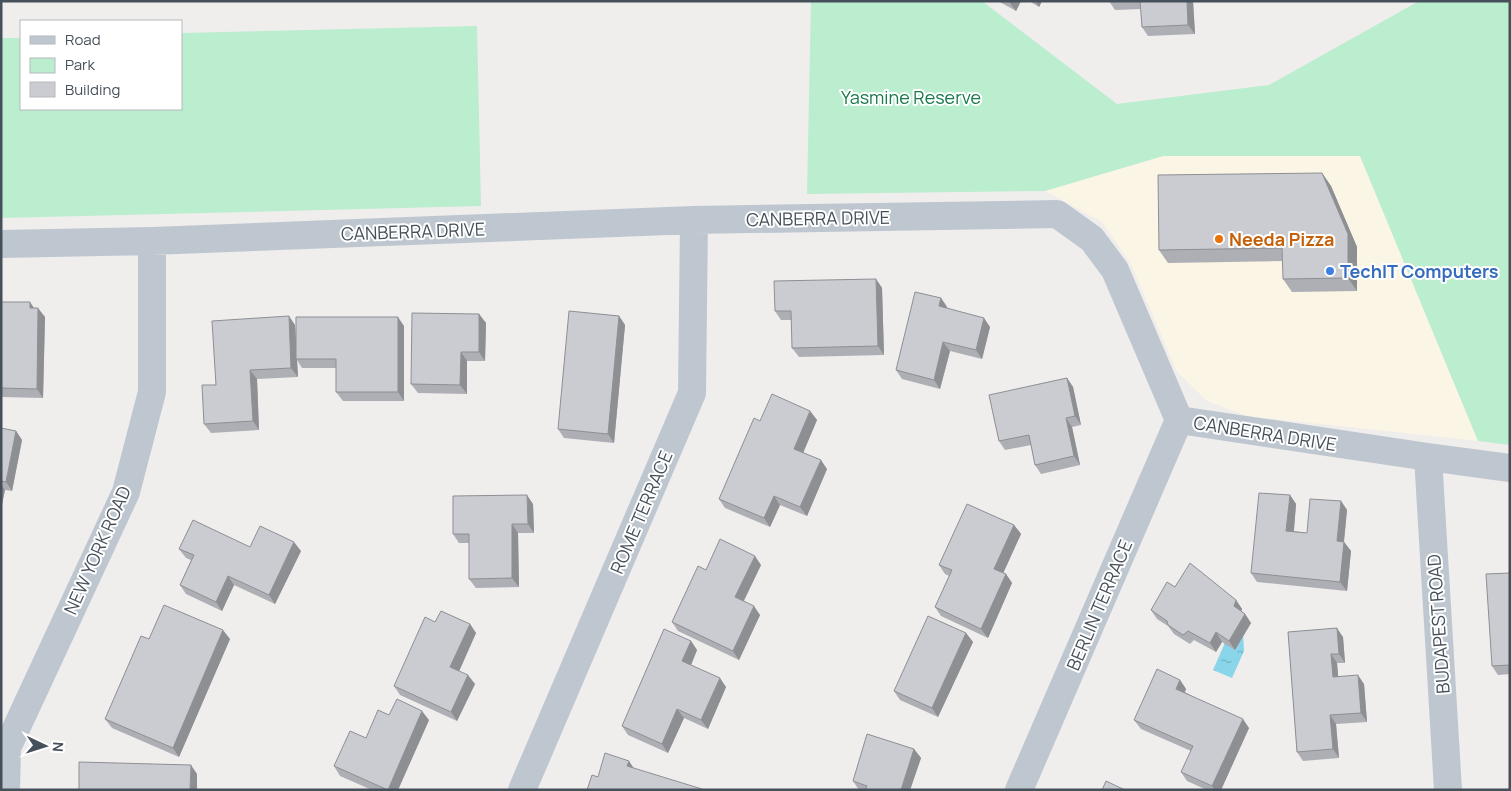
<svg xmlns="http://www.w3.org/2000/svg" width="1511" height="791" font-family="Manrope,sans-serif">
  <defs>
    <pattern id="water-ripples" width="26" height="14" patternUnits="userSpaceOnUse" patternTransform="scale(1.25)"><rect width="26" height="14" fill="#89d5ea"/><path d="M2 4q2-2 4 0t4 0M15 11q2-2 4 0t4 0" fill="none" stroke="#72afc1"/></pattern>
  </defs>
  <rect width="100%" height="100%" fill="#f0eded"/>
  <!-- commercial -->
  <path fill="#fbf5e5" d="M1163 156H1360L1478 441 1247 416 1207 401 1177 372 1131 264 1102 222 1045 191Z"/>
  <!-- park -->
  <path fill="#bbedcf" d="M811 1H982L1117 104 1269 85 1419 1H1510V445L1478 441 1360 156H1163L1045 191 807 194Z
    M477 26 481 206 1 218V38H21V109H181V33Z"/>
  <!-- water -->
  <path fill="url(#water-ripples)" d="M1243 633 1244 651 1232 678 1213 670 1224 645V634Z"/>
  <g fill="none" stroke-linecap="round" stroke-linejoin="round">
    <!-- street -->
    <path stroke="#bec7cf" stroke-width="28" d="M1 244 152 241 694 220 1057 214 1092 239 1115 270 1179 420
      M1179 420 1428 457 1510 468
      M1428 457 1448 790
      M6 790 7 748 126 492 152 392V241
      M522 790 692 393 694 220
      M1019 790 1179 420"/>
  </g>
  <!-- wall -->
  <path fill="#aeafb5" d="M998 1H1021L1016 11Z
    M1029 1H1042L1039 7Z
    M1109 1H1193L1195 34 1148 36 1142 27 1141 9 1115 10Z
    M1322 173 1331 186 1357 247V291L1292 292 1283 279V261L1168 263 1159 250Z
    M876 279 882 288 884 355 799 357 792 348V320H781L775 311Z
    M941 298 947 307V308L990 327 982 359 950 351 940 389 902 379 896 370Z
    M1 302 34 308 45 317 43 398 1 397Z
    M479 314 486 323 485 361H467V394L418 393 411 384Z
    M619 316 625 325 614 443 564 438 558 429Z
    M295 325 296 344 404 326V401H343L336 392V368H302L297 360 298 377 257 379 259 430 211 433 204 424 216 385Z
    M1067 378 1073 387 1081 425 1072 427 1080 465 1041 474 1035 465 1031 445 1005 450 999 441Z
    M810 411 817 420 803 452 827 469 807 516 780 505 770 527 725 508 719 499 760 421Z
    M1 428 16 431 22 440 12 491 5 490 1 509Z
    M1290 495 1296 504 1294 531 1307 533 1341 501 1347 510 1344 542 1351 551 1347 591 1257 582 1251 573Z
    M533 504 534 533H518L519 587 476 588 469 579V543H459L453 534Z
    M1014 525 1021 534 1003 573 1006 574 1012 583 988 638 941 616 935 607 949 576 945 574 939 565Z
    M250 547 301 551 275 604 234 585 222 611 186 594 180 585 191 560 186 558 179 549Z
    M761 565 744 601 760 615 739 660 678 631 672 622 706 570Z
    M1510 573V674L1498 675 1492 666Z
    M1175 587 1236 600 1242 609 1241 611 1245 614 1251 623 1235 650 1222 642 1216 652 1194 640 1190 644 1174 634 1168 626 1157 619 1151 610Z
    M435 622 470 624 476 633 459 671 475 684 457 721 400 695 394 686Z
    M1288 632 1343 637 1345 663H1337L1338 676 1364 684 1367 722 1336 724 1339 758 1303 761 1297 752Z
    M966 633 973 642 938 717 900 700 894 691Z
    M149 639H230L179 757 112 728 105 719Z
    M691 641 697 650 691 665 726 687 708 729 684 718 668 753 628 735 622 726Z
    M1180 680 1186 689 1185 692 1249 728 1221 790H1207L1187 781 1181 772 1191 751 1141 729 1134 720Z
    M389 715 429 720 398 790H372L340 776 334 766 366 738Z
    M914 749 921 758 910 790H859L853 781Z"/>
  <!-- shaded-wall -->
  <path fill="#8d8f93" d="M1010 1H1021L1016 11 1009 2Z
    M1035 1H1042L1039 7Z
    M1187 1H1193L1195 34 1188 25Z
    M1322 173 1331 186 1357 247V291L1348 278Z
    M876 279 882 288 884 355 878 346Z
    M941 298 947 307 945 315 939 306Z
    M30 302 36 311 30 308Z
    M38 308 45 317 43 398 37 389Z
    M479 314 486 323 485 361 479 352Z
    M289 316 295 325 298 377 291 368Z
    M619 316 625 325 614 443 608 434Z
    M398 317 404 326V401L398 392Z
    M984 318 990 327 982 359 976 350Z
    M943 342 950 351 940 389 934 380Z
    M461 352 467 361V394L460 385Z
    M250 370 257 379 259 430 253 421Z
    M1067 378 1073 387 1081 425 1075 416Z
    M810 411 817 420 801 458 794 449Z
    M1066 418 1072 427 1080 465 1074 456Z
    M16 431 22 440 12 491 6 482Z
    M821 460 827 469 807 516 800 507Z
    M1 484 5 490 1 509Z
    M527 495 533 504 534 533 528 524Z
    M1290 495 1296 504 1293 540 1286 531Z
    M774 496 780 505 770 527 764 518Z
    M1341 501 1347 510 1343 550 1337 541Z
    M512 524 518 533 519 587 512 578Z
    M1014 525 1021 534 1001 578 994 569Z
    M294 542 301 551 275 604 269 595Z
    M1344 542 1351 551 1347 591 1340 582Z
    M755 556 761 565 741 606 735 597Z
    M1006 574 1012 583 988 638 981 629Z
    M228 576 234 585 222 611 216 602Z
    M1236 600 1242 609 1240 615 1234 606Z
    M754 606 760 615 739 660 733 651Z
    M1245 614 1251 623 1235 650 1229 641Z
    M470 624 476 633 457 676 450 667Z
    M1337 628 1343 637 1345 663 1339 654Z
    M223 630 230 639 179 757 173 748Z
    M1216 632 1222 642 1216 652 1210 643Z
    M966 633 973 642 938 717 932 708Z
    M691 641 697 650 689 670 682 661Z
    M1331 654 1337 663 1339 686 1333 677Z
    M468 675 475 684 457 721 451 712Z
    M1358 675 1364 684 1367 722 1361 713Z
    M720 678 726 687 708 729 701 720Z
    M1180 680 1186 689 1182 698 1176 689Z
    M677 709 684 718 668 753 662 744Z
    M422 711 429 720 398 790H388Z
    M1330 715 1336 724 1339 758 1333 749Z
    M1243 719 1249 728 1221 790H1215L1212 786Z
    M914 749 921 758 910 790H901Z
    M629 761 635 770 627 766Z
    M191 765 197 774V790H190Z"/>
  <!-- building -->
  <path fill="#caccd2" stroke="#8d8f93" d="M1140 1H1187L1188 25 1142 27Z
    M1322 173 1348 234V278L1283 279 1282 248 1159 250 1158 175Z
    M876 279 878 346 792 348 791 311H775L774 281Z
    M915 292 941 298 939 306 984 318 976 350 943 342 934 380 896 370Z
    M1 302H30V308H38L37 389 1 388Z
    M569 311 619 316 608 434 558 429Z
    M412 313 479 314V352H461L460 385 411 384Z
    M289 316 291 368 250 370 253 421 204 424 202 385H216L212 321Z
    M296 317H398V392H336V359H296Z
    M1067 378 1075 416 1066 418 1074 456 1035 465 1029 435 999 441 989 395Z
    M772 394 810 411 794 449 821 460 800 507 774 496 764 518 719 499 754 418 760 421Z
    M1 428 16 431 6 482 1 481Z
    M1259 493 1290 495 1286 531 1307 533 1310 499 1341 501 1337 541 1344 542 1340 582 1251 573Z
    M527 495 528 524H512V578L469 579V534H453V496Z
    M967 504 1014 525 994 569 1006 574 981 629 935 607 952 570 939 565Z
    M193 520 250 547 260 526 294 542 269 595 228 576 216 602 180 585 194 555 179 549Z
    M720 539 755 556 735 597 754 606 733 651 672 622 698 566 706 570Z
    M1190 563 1236 600 1234 606 1245 614 1229 641 1216 632 1210 643 1188 631 1183 635 1168 625 1167 621 1151 610 1167 582 1175 587Z
    M1510 573V665L1492 666 1486 574Z
    M164 605 223 630 173 748 105 719 141 636 149 639Z
    M441 611 470 624 450 667 468 675 451 712 394 686 425 617 435 622Z
    M928 616 966 633 932 708 894 691Z
    M1337 628 1339 654H1331L1333 677 1358 675 1361 713 1330 715 1333 749 1297 752 1288 632Z
    M664 629 691 641 682 661 720 678 701 720 677 709 662 744 622 726Z
    M1157 669 1180 680 1176 689 1243 719 1212 786 1181 772 1193 746 1134 720Z
    M397 699 422 711 388 790 334 766 350 731 366 738 378 710 389 715Z
    M867 734 914 749 901 790H865L867 786 853 781Z
    M605 753 629 761 627 766 702 789 701 790H587L592 775 598 777Z
    M79 762 191 765 190 790H79Z
    M1106 781 1125 790H1102Z"/>
  <!-- markers -->
  <circle fill="#e8710a" stroke="#fff" stroke-width="2" cx="1219" cy="239" r="5"/>
  <circle fill="#3f7fe0" stroke="#fff" stroke-width="2" cx="1330" cy="271" r="5"/>
  <g text-anchor="middle" dominant-baseline="central" stroke-width="4" stroke-linejoin="round" paint-order="stroke">
    <!-- park labels -->
    <g font-size="18" fill="#187949" stroke="#fff">
      <text x="911" y="97">Yasmine Reserve</text>
    </g>
    <!-- street labels -->
    <g font-size="18" fill="#46505a" stroke="#fff">
      <text transform="translate(818 218) rotate(-1)">CANBERRA DRIVE</text>
      <text transform="translate(413 231) rotate(-2)">CANBERRA DRIVE</text>
      <text transform="translate(1265 433) rotate(9)">CANBERRA DRIVE</text>
      <text transform="translate(641 512) rotate(-67)">ROME TERRACE</text>
      <text transform="translate(97 550) rotate(-66)">NEW YORK ROAD</text>
      <text transform="translate(1099 605) rotate(-67)">BERLIN TERRACE</text>
      <text transform="translate(1438 624) rotate(-94)">BUDAPEST ROAD</text>
    </g>
    <!-- food labels -->
    <g font-size="18" font-weight="bold" fill="#c56008" stroke="#fff" text-anchor="start">
      <text x="1229" y="239">Needa Pizza</text>
    </g>
    <!-- shop labels -->
    <g font-size="18" font-weight="bold" fill="#366cbe" stroke="#fff" text-anchor="start">
      <text x="1340" y="271">TechIT Computers</text>
    </g>
  </g>
  <!-- border -->
  <rect width="1511" height="791" fill="none" stroke="#46505a" stroke-width="5"/>
  <!-- legend -->
  <rect x="20" y="20" width="162" height="90" fill="#ffffff" stroke="#b5b9bd"/>
  <rect x="30" y="36" width="25" height="8" fill="#bec7cf" stroke="#b5b9bd"/>
  <text x="65" y="45" font-size="15" fill="#46505a">Road</text>
  <rect x="30" y="58" width="25" height="15" fill="#bbedcf" stroke="#b5b9bd"/>
  <text x="65" y="70" font-size="15" fill="#46505a">Park</text>
  <rect x="30" y="82" width="25" height="15" fill="#caccd2" stroke="#b5b9bd"/>
  <text x="65" y="95" font-size="15" fill="#46505a">Building</text>
  <!-- north arrow -->
  <g transform="translate(45 746) rotate(94)" stroke="#ffffff" stroke-width="4" paint-order="stroke">
  <path d="M0-4L9 19L0 12L-9 19Z" fill="#46505a"/>
  <text y="-8" font-size="14" font-weight="bold" text-anchor="middle" fill="#46505a">N</text>
  </g>
</svg>
